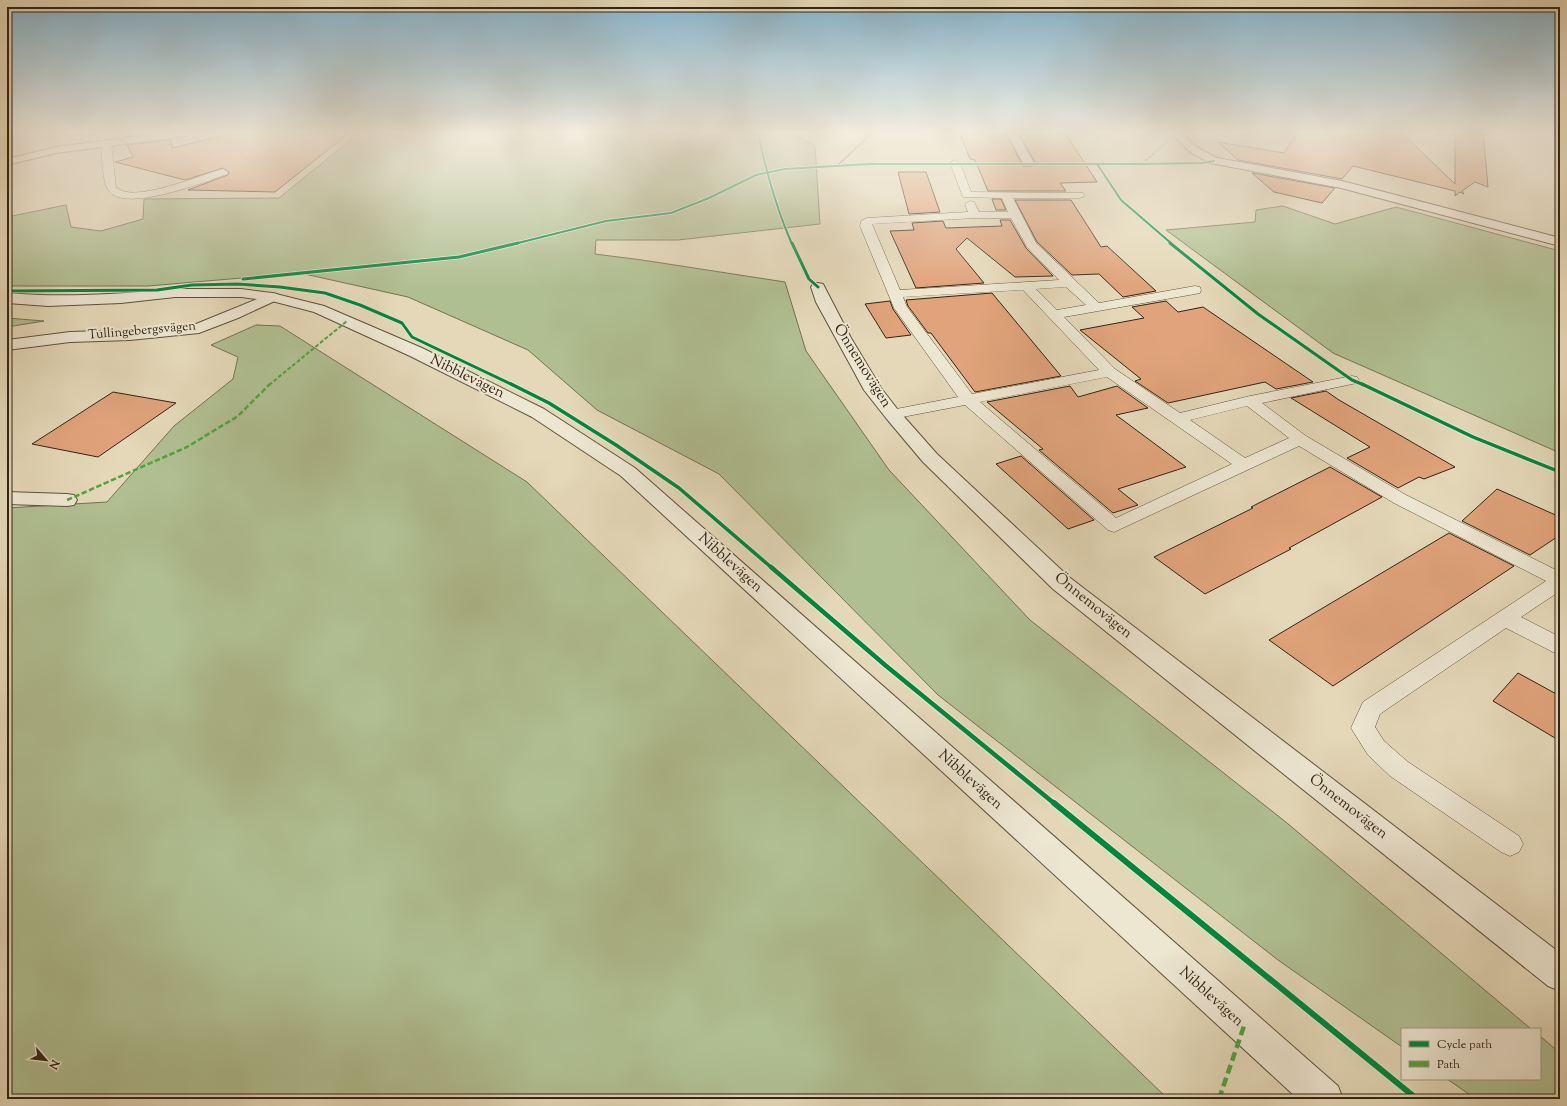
<svg xmlns="http://www.w3.org/2000/svg" width="1567" height="1106" font-family="'Sorts Mill Goudy',serif">
  <rect width="100%" height="100%" fill="#e4d8b8"/>
  <filter id="stains"><feTurbulence type="fractalNoise" baseFrequency=".005" numOctaves="4"/><feColorMatrix values="0 0 0 0 .2 0 0 0 0 .09 0 0 0 0 .02 0 0 0 .5 -.17"/></filter>
  <radialGradient id="worn" r=".72"><stop offset=".6" stop-color="#630" stop-opacity="0"/><stop offset="1" stop-color="#630" stop-opacity=".3"/></radialGradient>
  <!-- green -->
  <path fill="#b0bf92" stroke="#727252" d="M355 133H791L815 146 820 224 678 240H596L595 254 642 260 785 282 806 351 889 470 1030 620 1287 823 1531 1029H1402V1047L1278 960 938 695 719 474 597 410 528 350 408 297 300 273 148 286H7V217L66 205 71 227 101 231 143 219 144 199 279 198 348 142Z
    M1283 206 1335 224 1396 207 1560 251V453L1333 353 1166 230 1255 222 1256 210Z
    M7 318 44 321 7 327Z
    M256 325 280 326 527 482 1168 1099H7V508L107 502 174 426 233 379 238 357 211 345Z
    M1540 1036 1560 1053V1099H1476L1447 1079H1540Z"/>
  <!-- building -->
  <path fill="#e0a37b" stroke="#332413" d="M234 133H349L275 192 188 190 228 175 229 172 223 168 185 180 115 162 133 157 127 145 171 140 172 148Z
    M1032 133H1065L1097 182 1060 183 1066 191H988L975 160 970 159 960 134H1006L1023 166H1032L1035 162 1019 134H1033Z
    M1297 133H1371L1404 135 1455 184V133H1483L1488 187 1475 182 1462 191 1464 194 1460 192 1455 196V191L1353 166 1342 179 1238 160 1218 142 1284 153Z
    M898 172H926L940 212 909 214Z
    M1252 173 1335 188 1322 203 1274 192Z
    M992 199H1001L1006 210H996Z
    M1015 200H1071L1101 247 1107 246 1156 291 1123 297 1099 274 1072 275 1037 242Z
    M1000 220H1010L1026 248 1053 276 1015 277 967 238 956 249 984 283 916 288 890 231 914 230 912 223 943 221 946 228 1002 226Z
    M992 293 1061 376 975 392 931 333H928L908 306 906 300Z
    M890 301 893 309 911 335 886 338 865 304Z
    M1166 301 1178 312 1203 307 1313 382 1276 389 1265 382 1168 403 1135 381 1141 379 1080 330 1144 318 1132 307Z
    M1070 386 1078 397 1117 386 1148 408 1116 415 1186 467 1118 489 1138 505 1113 513 1039 450 1043 449 987 402Z
    M1326 391 1339 400 1455 467 1424 479 1419 477 1398 488 1347 458 1370 447 1291 398Z
    M113 392 176 403 98 457 32 444Z
    M1021 456 1094 520 1068 529 996 464Z
    M1330 467 1382 497 1289 548 1291 549 1205 594 1154 557 1253 508 1251 507Z
    M1497 489 1560 517V535L1530 555 1462 521Z
    M1449 533 1514 566 1333 686 1269 640Z
    M1518 673 1560 696V741L1493 701Z"/>
  <g fill="none" stroke-linecap="round" stroke-linejoin="round">
    <!-- service casing -->
    <g stroke="#5f513c" stroke-width="1">
      <path id="service" d="M106 140 111 143 116 187C131 205 203 174 223 169L228 172 227 174C205 182 125 213 109 191 102 183 102 154 101 143Z
        M955 160 960 163 971 192 1083 193 1084 195 1083 197 1079 198H1013L1036 243 1099 303 1195 286 1200 287 1201 290 1200 293 1195 294 1064 317 1115 369 1180 413 1250 396 1352 376 1357 377 1359 380 1357 383 1262 403 1306 436 1406 495 1560 572V591L1521 617 1560 637V654L1553 652 1506 628 1380 714 1375 727 1384 741 1408 762 1519 836 1523 844 1519 852 1510 856 1501 852 1390 776 1368 755 1351 728 1363 702 1546 581 1394 503 1299 446 1114 532 1108 530 965 405 892 419 886 417 884 414 886 411 958 397 894 308 860 226 861 221 867 218 968 212 965 204 970 201 974 202 979 212H1008L1002 198 963 197 950 163ZM975 218H1011L1027 247 1059 280 900 290 872 224ZM1066 287 1086 305 1057 310 1036 289ZM1023 290 1099 370 972 394 907 307 903 297ZM1107 377 1232 464 1116 518 980 402ZM1247 406 1289 438 1245 458 1190 420Z"/>
    </g>
    <!-- minor casing -->
    <g stroke="#5f513c" stroke-width="2">
      <path id="minor" d="M164 133H191L186 136 56 153 7 165V159L56 147Z
        M1007 133H1017L1034 163 1032 165H1024Z
        M1170 133H1181L1198 148 1217 158 1342 181 1560 238V246L1341 188 1210 163 1190 152Z
        M818 283 823 284 851 338 881 388 898 410 937 454 1069 577 1560 953V991L1548 986 1053 589 923 462 886 418 864 390 816 302 811 287 813 284Z
        M272 293 277 294 279 297 277 300 238 318 199 333 130 340 70 342 7 350V340L70 332 130 330 196 324Z
        M7 492 67 494 74 495 77 500 74 505 67 506 7 504Z"/>
    </g>
    <!-- tertiary casing -->
    <g stroke="#5f513c" stroke-width="2">
      <path id="tertiary" d="M175 289H241L272 293 324 306 422 348 544 409 635 468 1338 1086 1343 1099H1298L621 476 532 417 410 356 314 312 272 301 241 297H175L121 303 48 306 7 303V293C64 298 118 294 175 289Z"/>
    </g>
    <!-- path -->
    <path stroke="#332413" stroke-width="1.5" stroke-dasharray="1.5 1" stroke-linecap="butt" d="M837 166 872 133"/>
    <!-- service -->
    <use href="#service" fill="#ede6d1" fill-rule="evenodd"/>
    <!-- minor -->
    <use href="#minor" fill="#ede6d1" fill-rule="evenodd"/>
    <!-- tertiary -->
    <use href="#tertiary" fill="#ede6d1" fill-rule="evenodd"/>
    <!-- quiet-far3 -->
    <path stroke="#52a33f" stroke-width="1.5" stroke-dasharray="3 1.5" stroke-linecap="butt" d="M1142 164 1176 134"/>
    <!-- quiet-far2 -->
    <path stroke="#52a33f" stroke-width="2" stroke-dasharray="4 2" stroke-linecap="butt" d="M269 385 347 321"/>
    <!-- quiet-far1 -->
    <path stroke="#52a33f" stroke-width="2.5" stroke-dasharray="5.5 2.5" stroke-linecap="butt" d="M67 500 187 447 238 416 270 384"/>
    <!-- quiet -->
    <path stroke="#52a33f" stroke-width="4.5" stroke-dasharray="9 4.5" stroke-linecap="butt" d="M1219 1099 1244 1026"/>
    <!-- cycleway-far4 casing -->
    <g stroke="#ede6d1" stroke-width="3.5">
      <path id="cycleway-far4" d="M758 133C766 171 776 208 792 244
        M1097 164 1121 200 1172 244
        M514 244 606 221 671 213 709 198 756 175 785 169 870 164H1142L1202 163 1214 161"/>
    </g>
    <!-- cycleway-far3 casing -->
    <g stroke="#ede6d1" stroke-width="4.5">
      <path id="cycleway-far3" d="M792 243 809 279 818 287
        M1170 243 1258 314 1352 380 1364 385
        M243 279 459 257 518 243
        M7 291 157 290 192 285 237 284 280 287 325 293 360 305 402 323 412 337 513 385"/>
    </g>
    <!-- cycleway-far2 casing -->
    <g stroke="#ede6d1" stroke-width="5.5">
      <path id="cycleway-far2" d="M511 384 549 403 616 445 679 488 772 568
        M1362 384 1473 437 1560 472"/>
    </g>
    <!-- cycleway-far1 casing -->
    <g stroke="#ede6d1" stroke-width="7">
      <path id="cycleway-far1" d="M771 567 885 665 1055 804"/>
    </g>
    <!-- cycleway casing -->
    <g stroke="#ede6d1" stroke-width="8">
      <path id="cycleway" d="M1054 803 1417 1099"/>
    </g>
    <!-- cycleway-far4 -->
    <use href="#cycleway-far4" stroke="#00873e" stroke-width="2"/>
    <!-- cycleway-far3 -->
    <use href="#cycleway-far3" stroke="#00873e" stroke-width="3"/>
    <!-- cycleway-far2 -->
    <use href="#cycleway-far2" stroke="#00873e" stroke-width="3.5"/>
    <!-- cycleway-far1 -->
    <use href="#cycleway-far1" stroke="#00873e" stroke-width="4.5"/>
    <!-- cycleway -->
    <use href="#cycleway" stroke="#00873e" stroke-width="6"/>
  </g>
  <!-- sky -->
  <linearGradient id="sky" x2="0" y2="1"><stop stop-color="#87b6d0"/><stop offset="0.46" stop-color="#f3eddf"/><stop offset="1" stop-color="#f3eddf" stop-opacity="0"/></linearGradient>
  <rect width="1567" height="288" fill="url(#sky)"/>
  <g text-anchor="middle" dominant-baseline="central" stroke-width="4" stroke-linejoin="round" paint-order="stroke">
    <!-- far-street labels -->
    <g font-size="13" fill="#332413" stroke="#ede6d1">
      <text transform="translate(142 331) rotate(-5)">Tullingebergsvägen</text>
    </g>
    <!-- street labels -->
    <g font-size="15" fill="#332413" stroke="#ede6d1">
      <text transform="translate(862 366) rotate(58)">Önnemovägen</text>
      <text transform="translate(467 377) rotate(26)">Nibblevägen</text>
      <text transform="translate(730 563) rotate(42)">Nibblevägen</text>
      <text transform="translate(1093 606) rotate(39)">Önnemovägen</text>
      <text transform="translate(970 780) rotate(42)">Nibblevägen</text>
      <text transform="translate(1348 807) rotate(38)">Önnemovägen</text>
      <text transform="translate(1211 997) rotate(42)">Nibblevägen</text>
    </g>
  </g>
  <!-- margin -->
  <rect width="1567" height="1106" fill="none" stroke="#e4d8b8" stroke-width="24"/>
  <rect x="8" y="8" width="1551" height="1090" fill="none" stroke="#332413" stroke-width="2"/>
  <rect x="12" y="12" width="1543" height="1082" fill="none" stroke="#332413"/>
  <!-- legend -->
  <rect x="1401" y="1028" width="140" height="52" fill="#ede6d1" stroke="#a39885"/>
  <rect x="1409" y="1041" width="20" height="6" fill="#00873e" stroke="#a39885"/>
  <text x="1437" y="1048" font-size="12" fill="#332413">Cycle path</text>
  <rect x="1409" y="1061" width="20" height="6" fill="#52a33f" stroke="#a39885"/>
  <text x="1437" y="1068" font-size="12" fill="#332413">Path</text>
  <!-- north arrow -->
  <g transform="translate(46 1060) rotate(118)" stroke="#ede6d1" stroke-width="3" paint-order="stroke">
  <path d="M0-3L7 15L0 10L-7 15Z" fill="#332413"/>
  <text y="-6" font-size="11" font-weight="bold" text-anchor="middle" fill="#332413">N</text>
  </g>
  <rect width="100%" height="100%" filter="url(#stains)"/>
  <rect width="100%" height="100%" fill="url(#worn)"/>
</svg>
